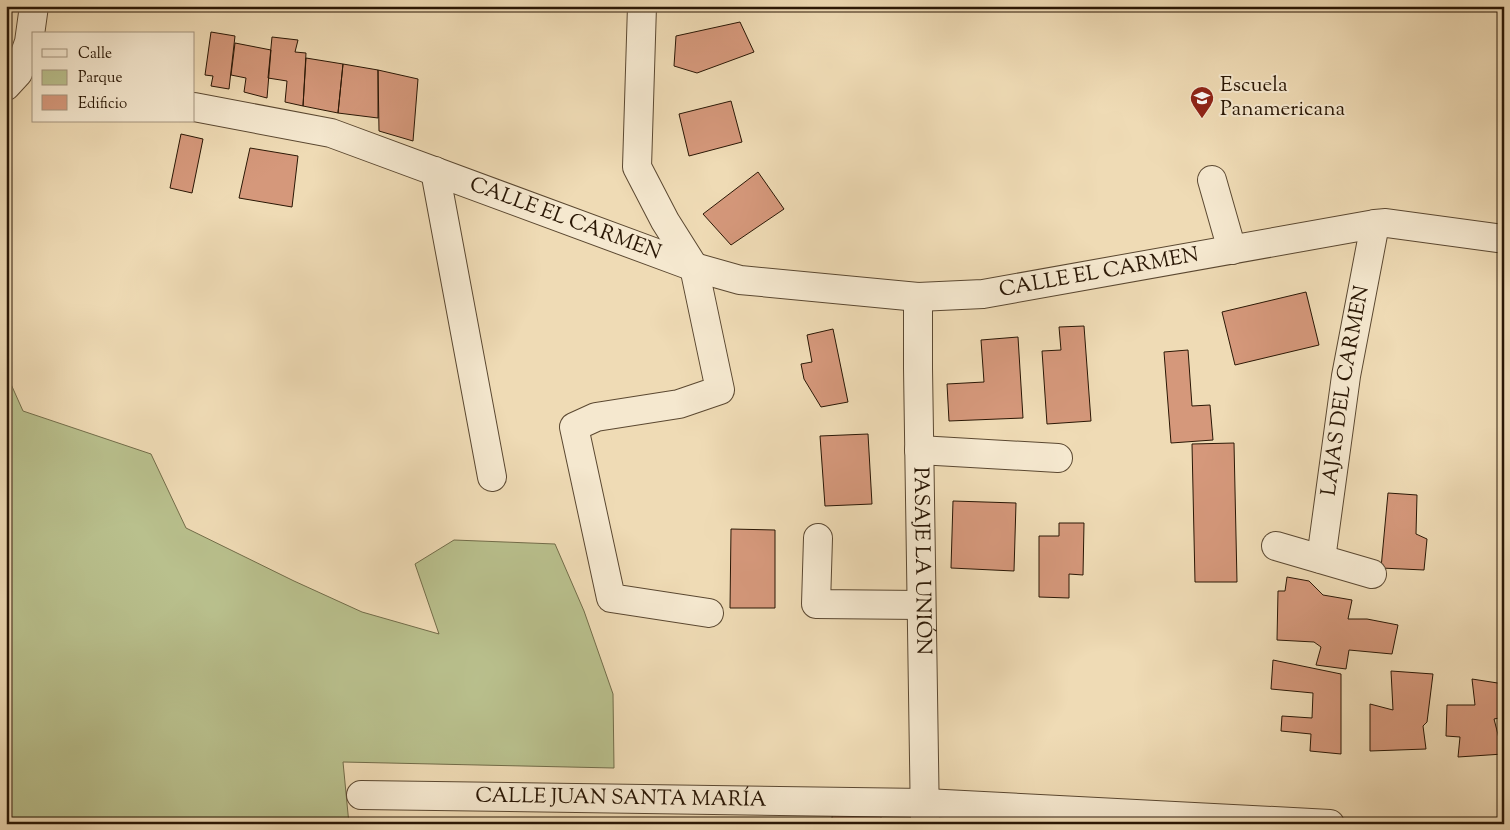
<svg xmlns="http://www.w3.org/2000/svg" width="1510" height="830" font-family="'Sorts Mill Goudy',serif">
  <rect width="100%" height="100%" fill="#efdbb5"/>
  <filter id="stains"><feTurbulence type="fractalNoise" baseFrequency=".004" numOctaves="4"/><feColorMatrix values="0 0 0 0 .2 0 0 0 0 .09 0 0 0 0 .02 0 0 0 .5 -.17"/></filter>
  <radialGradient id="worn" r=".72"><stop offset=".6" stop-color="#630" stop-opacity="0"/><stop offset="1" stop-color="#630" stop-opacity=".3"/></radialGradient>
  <!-- green -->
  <path fill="#b9c08d" stroke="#726c49" d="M6 373 23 411 151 454 186 528 294 581 362 612 439 634 415 564 454 540 555 544 584 611 613 694 614 768 343 762 349 824H6Z"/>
  <!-- building -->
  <path fill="#d5987b" stroke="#2a1705" d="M740 22 754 52 697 73 674 66 676 36Z
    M211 32 235 36 229 89 211 86 213 76 205 75Z
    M272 37 298 40 295 52 306 53 303 106 285 102 287 81 268 78Z
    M235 43 271 50 267 98 244 92 246 78 231 75Z
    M306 58 343 64 338 113 303 106Z
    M343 64 378 70V118L338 113Z
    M378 70 418 79 413 141 379 131Z
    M731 101 742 142 689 156 679 114Z
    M181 134 203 139 192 193 170 188Z
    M250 148 298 156 292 207 239 198Z
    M758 172 784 209 731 245 703 214Z
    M1306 292 1319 345 1235 365 1222 312Z
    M1084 326 1091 421 1047 424 1042 351 1061 350 1059 327Z
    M833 329 848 402 821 407 804 379 801 364 812 362 807 335Z
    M1018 337 1023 418 949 421 947 384 984 382 981 340Z
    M1188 350 1192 406 1210 405 1213 440 1171 443 1164 352Z
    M868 434 872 504 825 506 820 436Z
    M1234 443 1237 582H1195L1192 444Z
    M1388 493 1417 495 1416 534 1427 539 1424 570 1381 568Z
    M953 501 1016 503 1014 571 951 568Z
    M1059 523H1084L1083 575 1069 574V598L1039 597V536H1059Z
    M731 529 775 530V608H730Z
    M1287 577 1309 581 1323 595 1352 600 1348 619H1367L1398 625 1392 654 1349 650 1346 669 1316 665 1321 647 1314 642 1277 640 1278 591H1285Z
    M1273 660 1341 674V754L1310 751 1311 734 1281 731 1282 716 1312 718 1313 693 1271 689Z
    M1391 671 1433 674 1427 722 1423 726 1426 749 1370 751V704L1393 710Z
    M1472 679 1504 684V717L1494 719 1503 754 1458 757 1460 737 1446 736 1447 705H1475Z
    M833 811 881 816V824H831Z"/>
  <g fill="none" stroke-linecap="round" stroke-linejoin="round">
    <!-- minor casing -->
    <g stroke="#5b4831" stroke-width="30">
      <g id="minor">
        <path d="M642 6 637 167 665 221 694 267 720 390 679 404 596 417 574 427 611 598 709 613"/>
        <path d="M6 86 18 73 29 42 34 6"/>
        <path id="s1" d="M194 107 331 133 694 267 740 280 918 297 983 294 1375 224 1386 223 1504 239"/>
        <path d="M435 171 492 477"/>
        <path d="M1212 180 1232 250"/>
        <path id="s2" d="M918 297V368L925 824"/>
        <path d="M919 450 1058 458"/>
        <path d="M818 538 816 604 921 605"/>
        <path d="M1276 546 1372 574"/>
        <path id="s3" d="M1321 559 1346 376 1375 224"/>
        <path id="s4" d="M361 795 925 803 1330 824"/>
      </g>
    </g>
    <!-- minor -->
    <use href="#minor" stroke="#f5e8cf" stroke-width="28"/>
  </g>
  <!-- icons -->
  <defs>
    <g id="school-pin" transform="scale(1.25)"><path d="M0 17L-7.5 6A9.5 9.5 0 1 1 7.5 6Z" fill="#8f2418" stroke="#f5e8cf"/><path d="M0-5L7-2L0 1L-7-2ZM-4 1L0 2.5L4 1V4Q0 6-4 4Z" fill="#fff"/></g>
  </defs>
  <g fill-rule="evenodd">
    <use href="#school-pin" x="1202" y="98"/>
  </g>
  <g text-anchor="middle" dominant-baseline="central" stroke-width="4" stroke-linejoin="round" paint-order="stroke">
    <!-- poi labels -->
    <g font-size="21" fill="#2a1705" stroke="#f5e8cf" text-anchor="start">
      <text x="1220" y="86">Escuela<tspan x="1220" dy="24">Panamericana</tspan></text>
    </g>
    <!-- street labels -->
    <g font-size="21" fill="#2a1705" stroke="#f5e8cf">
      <text stroke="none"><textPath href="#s1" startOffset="389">CALLE EL CARMEN</textPath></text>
      <text stroke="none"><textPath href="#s1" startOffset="936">CALLE EL CARMEN</textPath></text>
      <text stroke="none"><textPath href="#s3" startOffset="170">LAJAS DEL CARMEN</textPath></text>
      <text stroke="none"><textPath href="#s2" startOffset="264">PASAJE LA UNIÓN</textPath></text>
      <text stroke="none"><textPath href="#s4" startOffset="260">CALLE JUAN SANTA MARÍA</textPath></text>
    </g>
  </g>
  <!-- margin -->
  <rect width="1510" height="830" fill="none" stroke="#efdbb5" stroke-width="25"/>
  <rect x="8" y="8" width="1495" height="815" fill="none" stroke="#2a1705" stroke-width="2.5"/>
  <rect x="12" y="12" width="1485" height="805" fill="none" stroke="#2a1705"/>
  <!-- legend -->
  <rect x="32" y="32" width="162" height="90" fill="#f5e8cf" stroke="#a4947e"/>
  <rect x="42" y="49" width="25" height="8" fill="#f5e8cf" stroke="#a4947e"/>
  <text x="78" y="58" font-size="15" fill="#2a1705">Calle</text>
  <rect x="42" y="70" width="25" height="15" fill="#b9c08d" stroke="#a4947e"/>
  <text x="78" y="82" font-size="15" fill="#2a1705">Parque</text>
  <rect x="42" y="95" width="25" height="15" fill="#d5987b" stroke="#a4947e"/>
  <text x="78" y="108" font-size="15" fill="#2a1705">Edificio</text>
  <rect width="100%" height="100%" filter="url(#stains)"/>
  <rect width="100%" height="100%" fill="url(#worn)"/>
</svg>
